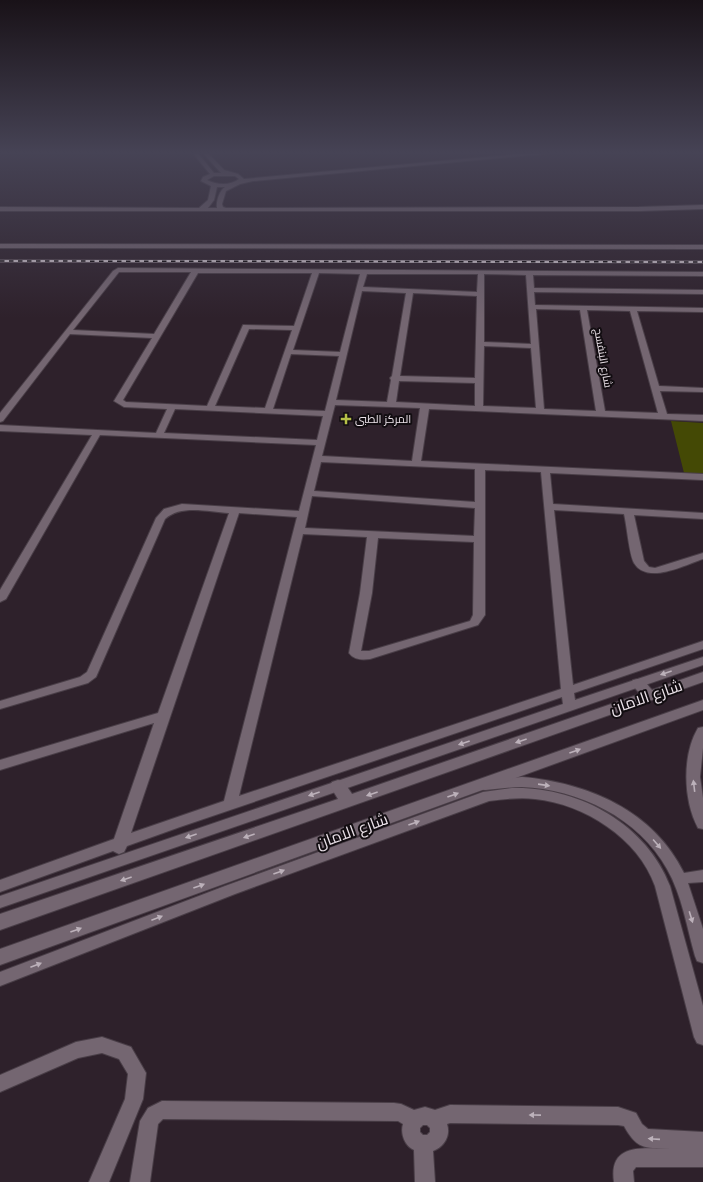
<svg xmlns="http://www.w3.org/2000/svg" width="703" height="1182" font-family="Raleway,Cairo,sans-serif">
  <rect width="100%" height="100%" fill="#2e212b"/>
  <!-- green -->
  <path fill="#444905" d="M671 421 703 423V474L684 473Z"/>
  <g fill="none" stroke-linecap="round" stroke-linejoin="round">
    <!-- minor casing -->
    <g stroke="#493e47" stroke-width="2">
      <path id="minor" d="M192 152H197L214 173H221L202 152H207L224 170 238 174 244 179 540 152H565L253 181 240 184 226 191 222 204 223 207 226 208 639 207 703 205V209L639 211H0V207L199 208 208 200 211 186 201 181 203 177 210 174ZM214 176H235L239 179C230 186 217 185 207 180ZM217 187H225C219 191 216 202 217 208H208L214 200Z
        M0 244 703 245V249L0 248Z
        M118 268 703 272V276L533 275 534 288 703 290V294L534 292 535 305 703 308V312L637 311 659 386 703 388V392L660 391 667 414 703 415V421L429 409 421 461 703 474V480L550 473 553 504 703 513V519L634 515 644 561 649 567 655 568 703 553V559C685 565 647 585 634 563 629 554 627 526 624 514L554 510 573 685 703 641V649L574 693 575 700 703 657V665L0 908V896L563 704 562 697 180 827 127 846 124 852 119 854 113 851 0 892V880L114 839 154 723 0 770V760L158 713 229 513C209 512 181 504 165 519L96 677 88 683 0 709V701L80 677 87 672 156 518 164 509 182 504 299 511 316 445 100 435 6 599 0 602V590L92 435 0 431V425L156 433 167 409 124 407 114 401 152 338 70 334 3 421 0 422V413L113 271ZM119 272H191L154 334 73 330ZM198 273H312L294 326 243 325 207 406 126 402 123 400ZM319 273 360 274 340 352 293 350ZM367 274H478L477 292 363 287ZM484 274 526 275 531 344 484 342ZM362 291 406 293 392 376 390 378 391 380 387 402 336 400ZM413 293 477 296 475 378 400 376ZM536 309 580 310 596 411 544 409ZM587 310 630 311 658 413 605 411ZM249 329 292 330 265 408 215 406ZM484 346 531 348 536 408 483 406ZM291 354 339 356 325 411 273 409ZM399 381 475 383V406L396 402ZM335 405 420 408 412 461 322 456ZM175 409 323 416 317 440 164 433ZM321 462 475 469V502L314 491ZM485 470 541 472 561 689 239 796 303 534 367 537 360 593 349 653C354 660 363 660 370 659L478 625 485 615ZM312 496 475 508 474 536 305 528ZM239 513 297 517 224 801 131 833ZM378 538 474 542 473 615 470 621 369 651H361L372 593Z
        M703 727V748L700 777 703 798V829L698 828C683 800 682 755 698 728Z
        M522 777C588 783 653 810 684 873L703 870V882L688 883 703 929V963L697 961 695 956C687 928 682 895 667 869 639 818 578 789 522 787 509 787 497 789 485 790L480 789 478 785 480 781 485 780Z
        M512 788C577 786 646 823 670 886L703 1006V1045L697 1043 694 1037 655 886C638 838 584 804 535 799 520 797 505 799 489 801L235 894 0 986V972L225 886 483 792Z
        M102 1037 131 1047 146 1073 143 1099 109 1182H89L125 1099 128 1074 119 1059 102 1053 78 1058 0 1092V1075L76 1042Z
        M162 1101 394 1103 401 1104 414 1110 425 1107 435 1110 450 1105 618 1107 636 1113 642 1124 648 1129 703 1132V1167H636L633 1171 634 1182H614C608 1141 646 1149 673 1149 647 1147 638 1152 624 1126L618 1125 450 1123 447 1124C451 1136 444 1147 433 1151L435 1182H415L414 1150C405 1146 400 1134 403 1124L398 1121 163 1119 158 1124 150 1182H130L140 1121 148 1108ZM423 1125H427L430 1128V1132L427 1135H423L420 1132V1128Z"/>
    </g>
    <!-- tertiary casing -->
    <g stroke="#493e47" stroke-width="2">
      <path id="tertiary" d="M703 672V682L0 930V914L338 799 330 786 332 782 338 780 344 782 352 794 640 694 631 683 633 680C643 677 646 683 652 690Z
        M703 700V710L0 965V949Z"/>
    </g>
    <!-- minor -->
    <use href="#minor" fill="#746671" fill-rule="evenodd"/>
    <!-- tertiary -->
    <use href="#tertiary" fill="#746671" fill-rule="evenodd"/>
    <!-- rail casing -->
    <g stroke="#d0c6cd" stroke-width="2.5">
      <path id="rail" d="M0 261 703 262"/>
    </g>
    <!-- rail -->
    <use href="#rail" stroke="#120d11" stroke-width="1.5" stroke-dasharray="4.5" stroke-linecap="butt"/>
  </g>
  <!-- one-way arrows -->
  <defs><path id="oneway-solid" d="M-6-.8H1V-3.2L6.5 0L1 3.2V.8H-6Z"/></defs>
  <g fill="#bcb1ba">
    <use href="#oneway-solid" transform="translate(666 673) rotate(161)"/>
    <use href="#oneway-solid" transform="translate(521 741) rotate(161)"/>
    <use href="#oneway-solid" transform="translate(464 743) rotate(161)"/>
    <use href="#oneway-solid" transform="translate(575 751) rotate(-20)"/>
    <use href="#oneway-solid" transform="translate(544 785) rotate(8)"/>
    <use href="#oneway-solid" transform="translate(694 786) rotate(-97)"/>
    <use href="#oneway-solid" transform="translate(314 794) rotate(161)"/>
    <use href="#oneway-solid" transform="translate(372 794) rotate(161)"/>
    <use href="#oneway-solid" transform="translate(453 795) rotate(-20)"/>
    <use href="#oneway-solid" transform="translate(414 823) rotate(-20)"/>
    <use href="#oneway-solid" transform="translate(191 836) rotate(161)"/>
    <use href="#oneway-solid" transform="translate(249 836) rotate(161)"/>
    <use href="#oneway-solid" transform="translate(657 844) rotate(49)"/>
    <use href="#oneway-solid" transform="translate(279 872) rotate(-20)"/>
    <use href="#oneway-solid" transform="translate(126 879) rotate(161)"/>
    <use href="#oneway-solid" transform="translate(199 886) rotate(-20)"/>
    <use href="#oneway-solid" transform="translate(691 917) rotate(73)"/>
    <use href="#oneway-solid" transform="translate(157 918) rotate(-21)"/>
    <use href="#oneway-solid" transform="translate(76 930) rotate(-20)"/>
    <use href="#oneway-solid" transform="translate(36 965) rotate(-21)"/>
    <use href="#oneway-solid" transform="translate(535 1115) rotate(-179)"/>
    <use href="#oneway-solid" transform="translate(654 1139) rotate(-176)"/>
  </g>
  <!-- sky -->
  <linearGradient id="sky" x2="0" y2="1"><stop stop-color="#191218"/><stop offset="0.48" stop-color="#464355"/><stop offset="1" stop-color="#464355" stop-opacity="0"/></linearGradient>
  <rect width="703" height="318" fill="url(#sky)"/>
  <!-- markers -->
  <path fill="#b7c148" stroke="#120d11" stroke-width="1.5" d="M344 413h4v4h4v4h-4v4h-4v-4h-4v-4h4z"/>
  <g text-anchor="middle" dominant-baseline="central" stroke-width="4" stroke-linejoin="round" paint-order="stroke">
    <!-- far-street labels -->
    <g font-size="11" fill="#ece3ea" stroke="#120d11">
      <text transform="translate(603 358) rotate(80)">شارع البنفسج</text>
    </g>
    <!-- far-poi labels -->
    <g font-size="11" fill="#ece3ea" stroke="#120d11" text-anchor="start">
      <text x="355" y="419">المركز الطبى</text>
    </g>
    <!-- near-street labels -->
    <g font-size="16" fill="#ece3ea" stroke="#120d11">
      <text transform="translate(646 697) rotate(-19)">شارع الامان</text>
      <text transform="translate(352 831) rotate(-20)">شارع الامان</text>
    </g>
  </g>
</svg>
